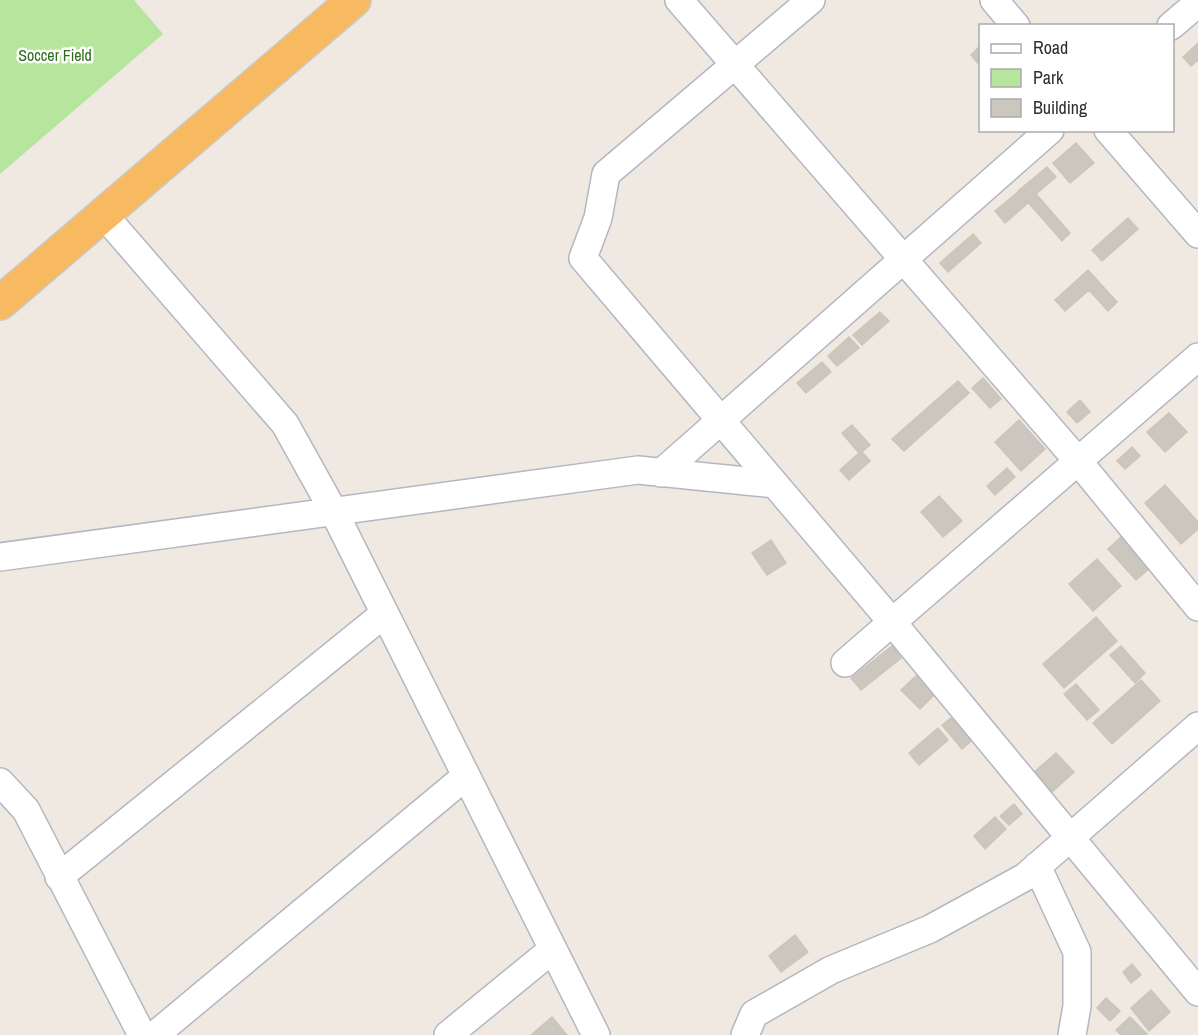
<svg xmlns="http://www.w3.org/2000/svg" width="1198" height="1035" font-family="'Archivo Narrow',sans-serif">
  <rect width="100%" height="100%" fill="#efe9e1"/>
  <!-- green -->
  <path fill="#b6e59e" d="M0 0H134L163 34 0 174Z"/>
  <!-- building -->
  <path fill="#cbc7bf" stroke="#cbc5ba" stroke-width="1.5" d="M1198 43V60L1191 66 1183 57Z
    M980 46V66L971 55Z
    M1076 143 1094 163 1070 183 1053 163Z
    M1047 167 1056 177 1036 194 1070 233 1062 241 1018 191Z
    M1018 192 1028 203 1005 223 995 211Z
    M1128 218 1138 229 1102 261 1092 250Z
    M973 234 981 243 948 272 940 263Z
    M1088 270 1117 302 1108 311 1089 290 1065 311 1055 300Z
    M880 312 889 321 862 345 853 335Z
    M849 337 859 348 837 366 828 356Z
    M822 362 831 372 806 393 797 383Z
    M983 378 1001 399 990 408 972 388Z
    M958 381 969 393 904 451 892 439Z
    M1080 400 1090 412 1077 423 1067 412Z
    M1169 413 1187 432 1165 452 1147 432Z
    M1019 420 1045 449 1021 471 995 442Z
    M852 425 870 445 862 452 870 461 849 480 840 470 859 453 842 433Z
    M1132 447 1140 456 1125 469 1117 461Z
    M1007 468 1015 477 995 495 987 486Z
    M1165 485 1198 522V529L1181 544 1145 503Z
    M939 496 962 521 943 537 921 512Z
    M1122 536 1150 568 1136 580 1108 549Z
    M771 540 786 563 767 575 752 553Z
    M1097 559 1121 586 1093 611 1069 584Z
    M1096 617 1117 641 1064 688 1043 664Z
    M892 646 901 658 861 690 851 678Z
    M1121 646 1145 673 1135 683 1110 655Z
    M917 675 935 694 920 709 901 690Z
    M1141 680 1160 701 1112 744 1093 723Z
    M1076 684 1099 710 1087 720 1064 694Z
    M951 718 971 741 962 749 942 725Z
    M938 728 948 740 919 765 909 753Z
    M1056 753 1074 772 1051 793 1033 773Z
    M1014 804 1022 814 1009 825 1000 816Z
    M995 817 1006 829 985 849 974 836Z
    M795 935 808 952 781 972 769 956Z
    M1132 964 1141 975 1131 983 1123 972Z
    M1151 990 1170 1012 1149 1031 1131 1008Z
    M1106 998 1120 1011 1110 1021 1097 1008Z
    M552 1017 567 1035H531Z
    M1130 1017 1147 1034 1145 1035H1121L1116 1030Z"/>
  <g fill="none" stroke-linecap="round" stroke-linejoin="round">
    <!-- minor casing -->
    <g stroke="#b4b7c1" stroke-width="30">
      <path id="minor" d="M679 0 1078 461 1198 607
        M811 0 606 174 598 218 583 258 892 622 1198 992
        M994 0 1016 26
        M1171 26 1198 3
        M1108 130 1198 234
        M103 214 285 424 334 512 596 1035
        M661 473 1050 130
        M0 557 638 470 775 484
        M845 663 1198 357
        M0 782 26 810 142 1035
        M1037 866 1077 952V1006L1072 1035
        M59 877 384 614
        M155 1035 466 776
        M448 1035 553 949
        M745 1035 754 1014 831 970 930 929 1025 877 1198 726"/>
    </g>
    <!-- trunk casing -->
    <g stroke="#c9c9c9" stroke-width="36">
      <path id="trunk" d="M0 303 354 0"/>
    </g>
    <!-- minor -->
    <use href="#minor" stroke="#fff" stroke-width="27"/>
    <!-- trunk -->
    <use href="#trunk" stroke="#f8ba60" stroke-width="33"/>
  </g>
  <g text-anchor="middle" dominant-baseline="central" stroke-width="5" stroke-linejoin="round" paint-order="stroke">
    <!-- park labels -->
    <g font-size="16" fill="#2c6e1b" stroke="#fff">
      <text x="55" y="55">Soccer Field</text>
    </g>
  </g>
  <!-- legend -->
  <rect x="979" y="24" width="195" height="108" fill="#ffffff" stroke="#ababab" stroke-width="1.5"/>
  <rect x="991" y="44" width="30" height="9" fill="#ffffff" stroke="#ababab" stroke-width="1.5"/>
  <text x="1033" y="54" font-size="18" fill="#2e2e2e">Road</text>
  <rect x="991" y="69" width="30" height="18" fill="#b6e59e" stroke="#ababab" stroke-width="1.5"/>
  <text x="1033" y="84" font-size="18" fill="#2e2e2e">Park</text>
  <rect x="991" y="99" width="30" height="18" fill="#cbc7bf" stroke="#ababab" stroke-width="1.5"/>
  <text x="1033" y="114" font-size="18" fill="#2e2e2e">Building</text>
</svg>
